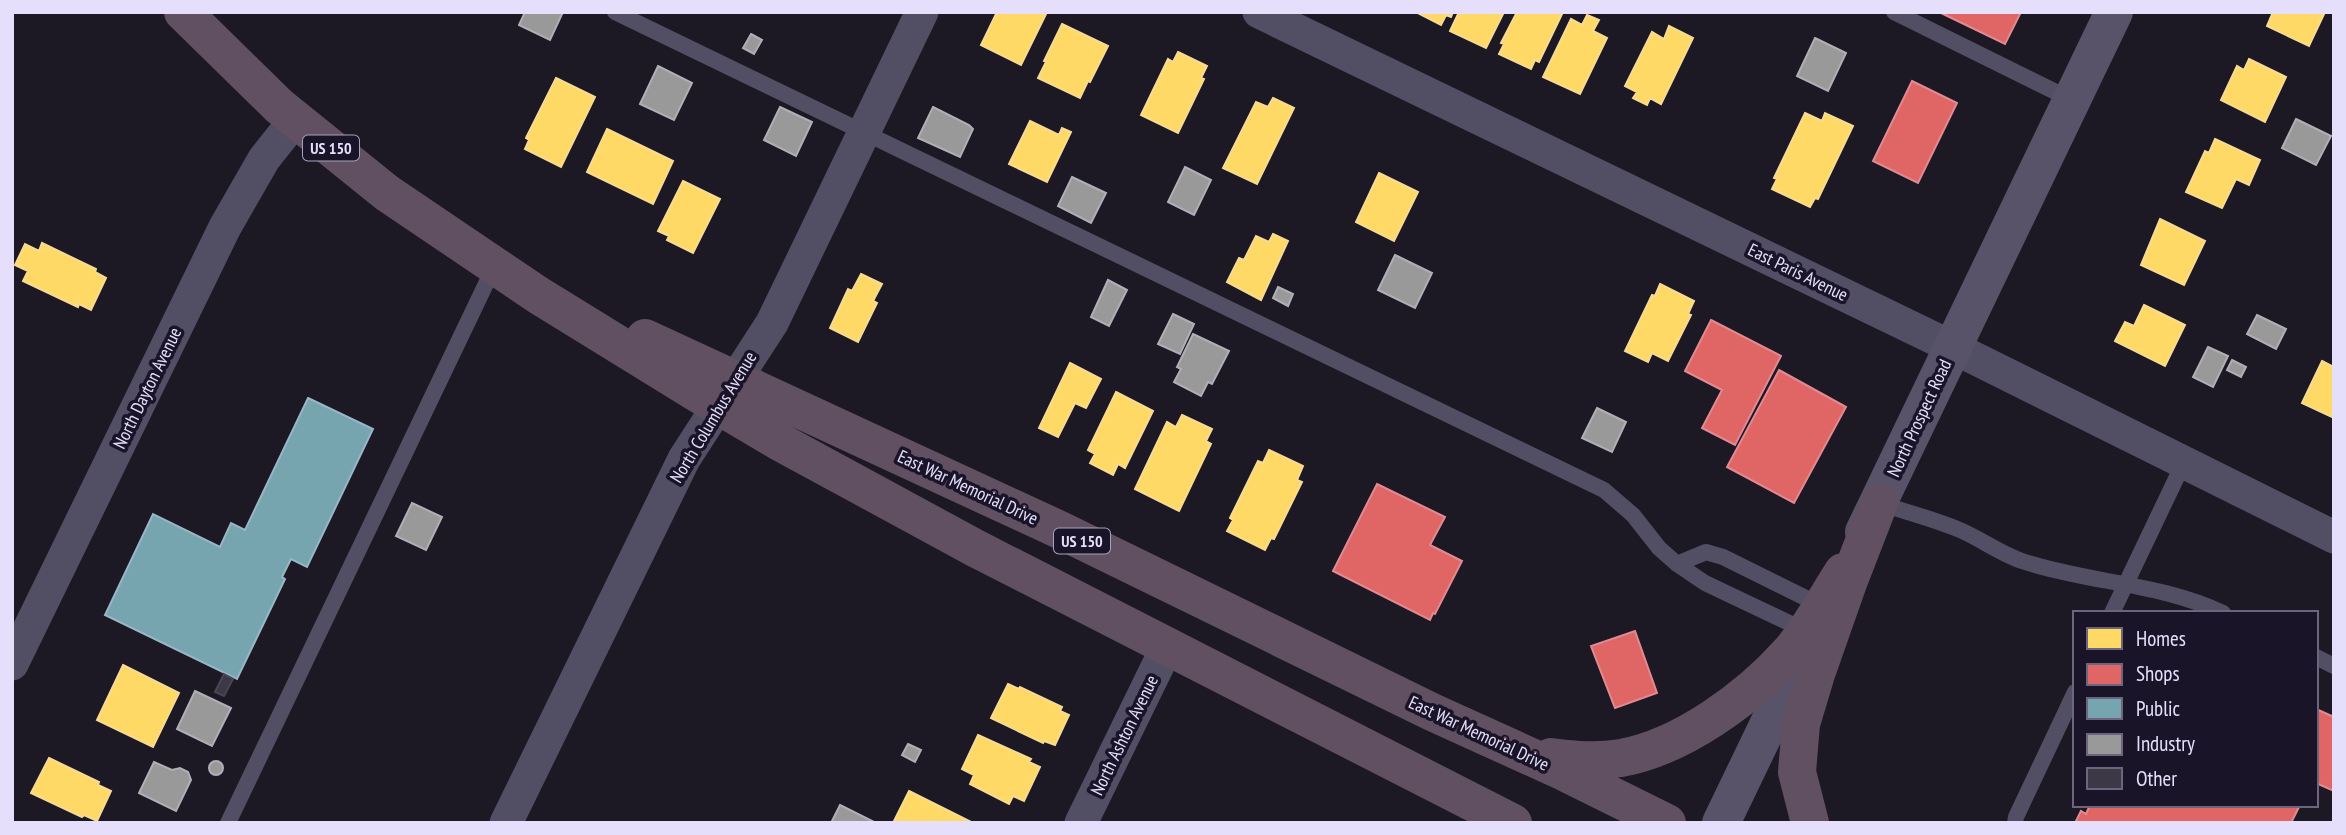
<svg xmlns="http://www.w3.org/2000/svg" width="2346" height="835" font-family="'PT Sans Narrow',sans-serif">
  <rect width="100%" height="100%" fill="#1c1924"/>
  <!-- homes -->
  <path fill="#ffd966" stroke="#f8db93" stroke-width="2" d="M997 12H1047L1021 65 981 45Z
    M1416 12H1453L1451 17 1446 15 1441 25Z
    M1459 12H1504L1486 48 1450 31Z
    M1517 12H1563L1539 62 1535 60 1531 69 1499 54 1504 44 1501 43Z
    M2273 12H2325L2309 46 2267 26Z
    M1587 15 1599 20 1593 31 1607 38 1580 94 1543 77 1571 19 1582 25Z
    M1062 24 1108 46 1090 82 1088 81 1080 98 1038 78 1046 62 1044 61Z
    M1669 26 1693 38 1661 104 1650 98 1647 105 1633 98 1637 92 1625 86 1652 32 1664 39Z
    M1178 52 1207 66 1201 78 1204 79 1178 133 1141 115 1168 59 1173 62Z
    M2249 59 2286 77 2265 122 2221 100 2237 66 2244 70Z
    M556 78 595 97 561 167 525 149 529 140 526 138Z
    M1273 98 1294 108 1257 184 1223 168 1256 102 1268 107Z
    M1805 113 1822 121 1825 113 1853 126 1818 199 1815 198 1810 207 1772 189 1777 179 1774 178Z
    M1030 121 1059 135 1062 128 1071 132 1047 182 1009 164Z
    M607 129 673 161 653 204 587 172Z
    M2215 139 2260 160 2249 185 2236 179 2222 208 2186 192 2205 151 2209 153Z
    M1379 173 1418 192 1394 241 1356 222Z
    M683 181 720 199 693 253 667 240 669 236 658 231Z
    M2160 219 2205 241 2184 285 2141 265Z
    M1273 234 1288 241 1261 300 1227 282 1239 258 1244 260 1256 236 1269 242Z
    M42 243 96 269 95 272 106 278 91 310 79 304 78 307 23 281 28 271 15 265 25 244 39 251Z
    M861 274 882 284 873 301 877 303 858 342 830 328 848 289 852 291Z
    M1660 284 1694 301 1688 314 1691 315 1668 361 1652 353 1648 362 1625 351 1652 295 1655 296Z
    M2144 305 2185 325 2165 366 2115 341 2125 322 2134 326Z
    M2322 361 2334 367V418L2302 403Z
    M1070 363 1101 379 1086 408 1075 403 1058 437 1039 428Z
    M1116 392 1153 411 1125 468 1118 464 1113 475 1090 463 1095 454 1088 450Z
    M1182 415 1212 429 1206 441 1211 444 1179 511 1135 489 1167 422 1176 427Z
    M1269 450 1303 466 1297 480 1302 482 1274 539 1271 538 1265 550 1227 531 1233 520 1230 518 1258 461 1263 463Z
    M123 665 179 693 153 747 97 720Z
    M1008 684 1019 689 1020 687 1062 707 1060 711 1069 715 1055 745 1044 741 1043 743 991 718Z
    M978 735 1031 759 1029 762 1040 767 1024 801 1013 796 1009 804 970 784 974 775 962 769Z
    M49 758 99 782 98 785 111 791 97 821 84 815 82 817 31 793Z
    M909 791 973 823H893Z"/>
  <!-- shops -->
  <path fill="#e06666" stroke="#e28a93" stroke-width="2" d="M1939 12H2021L2005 44Z
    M1912 81 1957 103 1918 183 1873 161Z
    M1711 320 1781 356 1735 445 1702 428 1722 390 1685 371Z
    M1779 370 1846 407 1794 503 1727 467Z
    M1377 484 1445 517 1430 545 1462 561 1435 614 1433 613 1430 620 1333 571Z
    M1635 631 1657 693 1615 708 1591 646Z
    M2316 709 2334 717V791L2316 783Z
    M2090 805H2300L2291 823H2075L2081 811 2086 814Z"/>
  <!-- public -->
  <path fill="#76a5af" stroke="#98b6c6" stroke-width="2" d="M308 398 373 429 307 567 291 559 282 577 285 579 237 679 105 615 153 514 220 547 231 523 245 530Z"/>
  <!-- industry -->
  <path fill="#999" stroke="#b0aeb7" stroke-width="2" d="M525 12H563L550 40 519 25Z
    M751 34 762 40 754 54 743 48Z
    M1815 38 1846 53 1828 91 1797 76Z
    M658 66 692 83 674 120 640 104Z
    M780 107 812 122 796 156 764 140Z
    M933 107 969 125 973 129 960 157 918 138Z
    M2296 119 2331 136 2316 165 2282 148Z
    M1185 167 1211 180 1194 215 1168 202Z
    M1072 177 1106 193 1091 223 1058 206Z
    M1395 255 1432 273 1415 308 1378 290Z
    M1108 280 1127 290 1109 326 1091 317Z
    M1278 287 1293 294 1288 306 1273 298Z
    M1173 314 1194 324 1180 354 1158 344Z
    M2257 315 2286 329 2276 349 2247 334Z
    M1193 334 1229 351 1212 384 1208 382 1201 396 1174 382 1181 369 1177 367Z
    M2208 347 2228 356 2213 387 2193 377Z
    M2232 360 2246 367 2241 377 2227 370Z
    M1597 408 1626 422 1612 452 1582 438Z
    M412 503 442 517 426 550 396 536Z
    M195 691 231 708 212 746 177 729Z
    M908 744 921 750 915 762 902 755Z
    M209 768a7 7 0 1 1 14 0a7 7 0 1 1-14 0Z
    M154 762 172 770 180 768 188 772 191 780 176 811 139 793Z
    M840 805 876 823H831Z"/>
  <!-- building -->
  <path fill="#3c3845" stroke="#4a4556" stroke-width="2" d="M224 674 233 679 224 696 215 692Z"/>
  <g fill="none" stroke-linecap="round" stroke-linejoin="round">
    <!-- lane -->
    <path stroke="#524f64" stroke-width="16" d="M615 12 1604 490 1633 515 1659 548 1677 564 1705 583 1806 631
      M1894 12 2072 100
      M1879 503C1906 512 1934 519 1960 530 1981 539 2001 554 2022 561 2088 583 2160 583 2223 613
      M1677 564 1706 552 1723 557 1822 606
      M2112 613 2184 462
      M2316 657 2334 666
      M228 823 495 265
      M2015 823 2016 817 2075 692"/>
    <!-- street -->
    <path stroke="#524f64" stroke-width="33" d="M1259 12 1952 347 2334 537
      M12 664 225 227 264 159 295 120
      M506 823 684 459 772 323 922 12
      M1081 823 1167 647"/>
    <!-- secondary -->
    <path stroke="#585369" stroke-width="38" d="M1864 532 2114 12
      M1721 823 1813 632"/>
    <!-- highway -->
    <path stroke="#615062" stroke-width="38" d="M183 12 279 106 387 193 538 295 697 393 778 441 975 548 1513 823
      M645 338 1060 530 1432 712 1562 771 1667 823
      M1551 757C1575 760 1597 762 1621 758 1682 747 1749 698 1790 652 1811 628 1826 598 1843 572
      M1810 823 1797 772 1801 724 1816 674 1848 583 1879 503"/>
  </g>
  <g text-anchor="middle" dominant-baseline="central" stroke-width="7" stroke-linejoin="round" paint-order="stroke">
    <!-- shield labels -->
    <g fill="#1a1429" stroke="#a9a2bd" stroke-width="2">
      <rect x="303" y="135.5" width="56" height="25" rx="5"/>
      <rect x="1054" y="528.5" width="56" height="25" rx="5"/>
    </g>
    <g font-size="16" font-weight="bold" fill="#e6dffc">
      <text x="331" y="148">US 150</text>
      <text x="1082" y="541">US 150</text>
    </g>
    <!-- street labels -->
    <g font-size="18" fill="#e6dffc" stroke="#1a1429">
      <text transform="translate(1798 272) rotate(26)">East Paris Avenue</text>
      <text transform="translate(147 388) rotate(-64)">North Dayton Avenue</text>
      <text transform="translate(713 417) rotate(-59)">North Columbus Avenue</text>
      <text transform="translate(1919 418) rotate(-65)">North Prospect Road</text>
      <text transform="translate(968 487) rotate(25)">East War Memorial Drive</text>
      <text transform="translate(1479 733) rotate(25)">East War Memorial Drive</text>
      <text transform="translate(1124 735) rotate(-64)">North Ashton Avenue</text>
    </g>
  </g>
  <!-- border -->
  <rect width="2346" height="835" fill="none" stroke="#e6dffc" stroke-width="28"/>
  <!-- legend -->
  <rect x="2073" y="611" width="245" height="196" fill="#1a1429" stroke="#6c657d" stroke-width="2"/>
  <rect x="2087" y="628" width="35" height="21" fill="#ffd966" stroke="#6c657d" stroke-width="2"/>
  <text x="2136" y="646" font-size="21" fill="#e6dffc">Homes</text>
  <rect x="2087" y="664" width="35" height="21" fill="#e06666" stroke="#6c657d" stroke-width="2"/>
  <text x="2136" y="681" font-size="21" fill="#e6dffc">Shops</text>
  <rect x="2087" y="698" width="35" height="21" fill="#76a5af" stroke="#6c657d" stroke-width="2"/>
  <text x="2136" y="716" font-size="21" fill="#e6dffc">Public</text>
  <rect x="2087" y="734" width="35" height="21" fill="#999999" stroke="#6c657d" stroke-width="2"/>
  <text x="2136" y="751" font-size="21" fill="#e6dffc">Industry</text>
  <rect x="2087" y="768" width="35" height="21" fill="#3c3845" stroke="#6c657d" stroke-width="2"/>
  <text x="2136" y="786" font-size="21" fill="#e6dffc">Other</text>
</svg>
